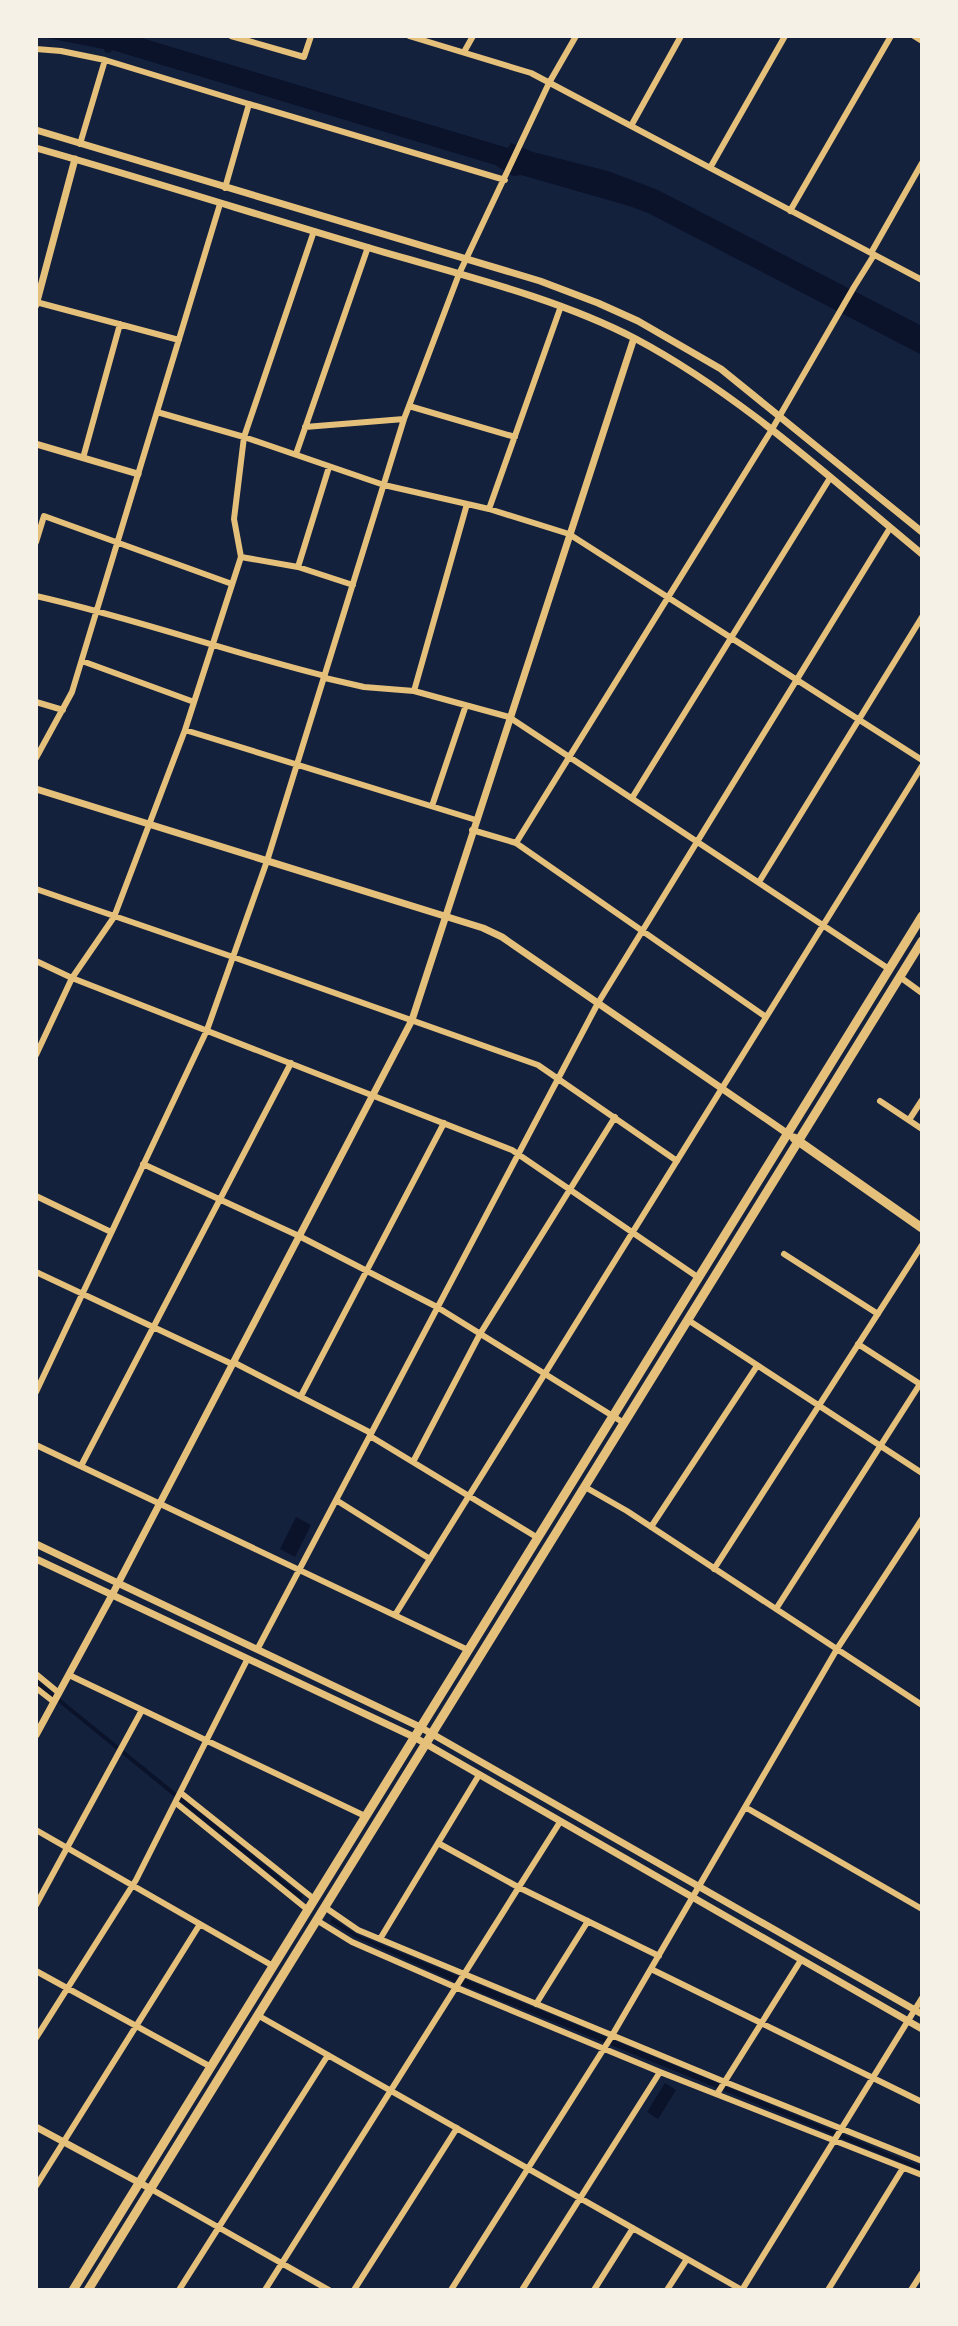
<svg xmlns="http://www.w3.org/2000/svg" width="958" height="2326" font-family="'Asap Condensed',sans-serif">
  <rect width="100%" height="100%" fill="#14213d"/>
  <!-- water -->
  <path fill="#0b132b" d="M36 36H135L508 148 511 143 533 152 608 171 658 190 922 326V355L648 213 629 206 521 175 513 176 495 165 112 50 110 53 105 52 104 49Z
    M296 1517 311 1525 295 1557 280 1549Z
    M36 1679 303 1896 301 1900 36 1684Z
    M332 1918 358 1935 922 2167V2171L462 1985 355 1937 330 1922Z
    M665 2083 676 2090 658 2119 647 2112Z"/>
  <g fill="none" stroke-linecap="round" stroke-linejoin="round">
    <!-- minor -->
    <path stroke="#e5c07b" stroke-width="6" d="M231 36 304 57 311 36
      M409 36 531 73 922 280
      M914 36 922 41
      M36 49 61 51 105 60
      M464 52 473 36
      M631 126 681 36
      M80 144 105 60 249 104
      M710 168 785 36
      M225 188 249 104 505 180
      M790 211 891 36
      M871 253 922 163
      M36 302 179 340
      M409 406 515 437
      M157 412 244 437 384 485 489 509 569 534 922 760
      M305 427 404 419
      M296 454 368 247
      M83 458 120 324
      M489 509 561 306
      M36 542 44 516 232 584
      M241 557 234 519 244 437 314 231
      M298 567 329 467
      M36 596C134 618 228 652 325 676
      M82 661 194 702
      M325 678 364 687 414 691 509 717 889 969
      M414 691 467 504
      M36 702 63 710
      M185 730 476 820
      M36 758 72 692 220 204
      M632 798 830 478
      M432 806 466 705
      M472 830 516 843 766 1017
      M516 843 771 431 854 287 874 255
      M759 882 922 617
      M36 889 233 957 538 1065 677 1161
      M36 961 72 978 512 1150 699 1278
      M900 977 922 993
      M36 1055 72 978 114 917 185 730 241 557 298 567 353 585
      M880 1101 922 1129
      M909 1120 922 1100
      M143 1164 299 1236 437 1307 624 1423
      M36 1196 111 1232
      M784 1254 878 1314
      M36 1272 232 1364
      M688 1320 922 1473
      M233 1362 371 1433
      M36 1392 207 1030 267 861 404 419 459 274 549 83 576 36
      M301 1396 444 1123
      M370 1436 538 1538
      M36 1445 468 1650
      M413 1462 480 1334 615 1117
      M81 1466 291 1063
      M585 1487 627 1511 922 1705
      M336 1500 430 1559
      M651 1527 757 1366
      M714 1569 922 1245
      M776 1609 920 1384 858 1344
      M395 1615 922 766
      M258 1648 598 1003 890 528
      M36 1674 59 1693
      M69 1675 365 1816
      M36 1688 54 1702
      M181 1793 314 1899
      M176 1803 308 1910
      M745 1807 922 1909
      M36 1830 273 1966
      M438 1843 518 1887 659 1956
      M36 1905 142 1710
      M326 1908 358 1930 725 2082 922 2161
      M318 1921 352 1942 455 1987 660 2072 922 2175
      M380 1939 479 1775
      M651 1969 922 2102
      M36 1971 211 2067
      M536 2004 588 1921
      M259 2016 742 2290
      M36 2038 136 1880 247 1660
      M717 2094 801 1960
      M36 2186 200 1924
      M151 2189 329 2290
      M179 2290 328 2055
      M265 2290 560 1822
      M354 2290 457 2128
      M451 2290 610 2039 837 1649 922 1519
      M522 2290 660 2072
      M594 2290 633 2228
      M667 2290 687 2259
      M742 2290 922 1998
      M828 2290 903 2168
      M911 2290 922 2273"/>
    <!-- tertiary -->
    <path stroke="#e5c07b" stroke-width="7" d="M36 130 540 281 598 303 638 321 721 369 922 532
      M36 148C149 180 261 216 373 249 458 274 558 298 636 339 741 395 831 479 922 554
      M36 305 75 159
      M36 444 138 474
      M36 789 483 928 502 937 788 1134
      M36 1544 420 1727 922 2014
      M36 1559 414 1737 922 2029
      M36 1735 112 1595 412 1020 634 338
      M36 2127 151 2189"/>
    <!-- primary -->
    <path stroke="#e5c07b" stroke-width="9" d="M794 1138 922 1228
      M73 2290 922 916
      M88 2290 922 941"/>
  </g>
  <!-- border -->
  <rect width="958" height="2326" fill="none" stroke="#f6f1e7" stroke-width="76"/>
</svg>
